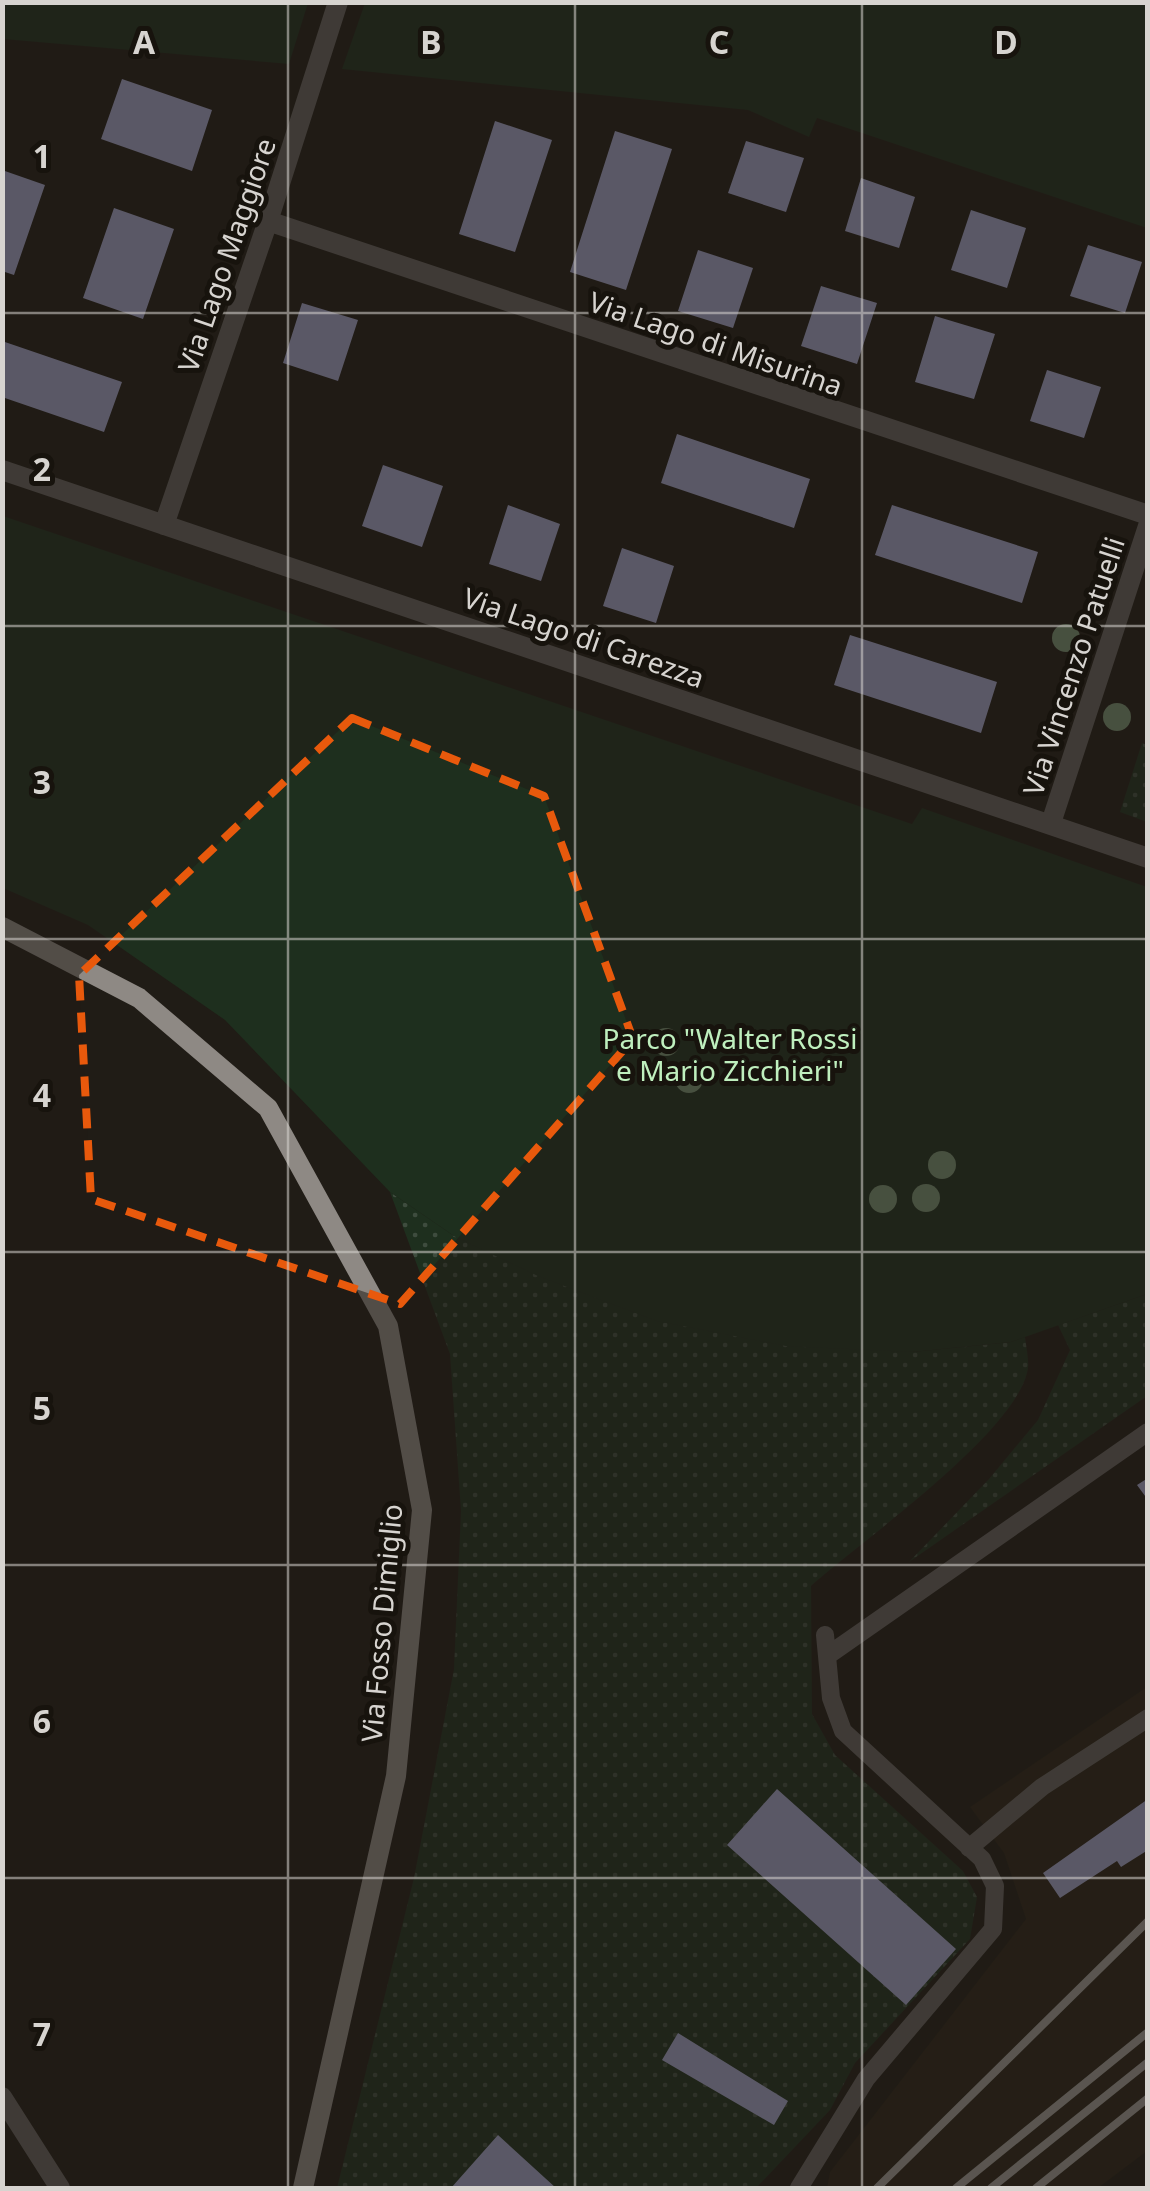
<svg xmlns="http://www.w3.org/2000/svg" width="1150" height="2191" font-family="'Noto Sans',sans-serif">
  <defs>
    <pattern id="grass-dots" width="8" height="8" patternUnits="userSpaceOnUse" patternTransform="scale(2.5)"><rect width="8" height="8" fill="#1e2f1e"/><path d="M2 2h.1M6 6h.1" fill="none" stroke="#3e4c3e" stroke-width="1.8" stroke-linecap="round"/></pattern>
  </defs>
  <rect width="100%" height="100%" fill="#201c16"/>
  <!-- built -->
  <path fill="#2a2317" d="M1147 1687V2151L1098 2188H827L830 2172 1026 1919 1004 1853 970 1807Z"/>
  <!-- grass -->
  <path fill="url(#grass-dots)" d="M1142 743 1147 745V822L1120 812Z
    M390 1192 454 1236 912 1352 1011 1342 1025 1337C1026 1346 1029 1359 1028 1368 1019 1431 861 1541 811 1586L812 1714 835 1755 963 1871 977 1897 970 1939 855 2063 830 2110 756 2188H337L414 1878 454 1669 461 1511 450 1354Z
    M1147 1294V1396L909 1562 989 1479 1038 1420 1070 1350 1058 1325Z"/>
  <!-- green -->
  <path fill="#1e2f1e" d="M2 3 3 2 308 3 289 64 3 39Z
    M365 3H1147V228L817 118 809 137 748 110 342 69Z
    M3 516 912 824 922 808 1147 887V1294L1011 1342 912 1352 786 1346 657 1321 538 1276 454 1236 390 1192 225 1020 88 925 3 888Z"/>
  <!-- building -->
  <path fill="#a1a3c7" d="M122 79 212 110 192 171 101 139Z
    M495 121 552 140 515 252 459 234Z
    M615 131 672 149 626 290 570 272Z
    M746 141 804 158 786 212 728 193Z
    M2 170 45 185 14 275 2 271Z
    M861 178 915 197 899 248 845 231Z
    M114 208 174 229 143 319 83 298Z
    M971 210 1026 228 1007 288 951 270Z
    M1088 245 1142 262 1125 313 1070 296Z
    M698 250 753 268 733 328 678 311Z
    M821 286 877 303 857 364 801 346Z
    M302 303 358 320 338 381 283 363Z
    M935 316 995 334 974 399 915 382Z
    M2 341 122 382 104 432 2 397Z
    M1047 370 1101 387 1084 438 1030 421Z
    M677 434 810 479 794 528 661 483Z
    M383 465 443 486 422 547 362 526Z
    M508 505 560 524 541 581 489 564Z
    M892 505 1038 552 1022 603 875 555Z
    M622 548 674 566 656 623 603 606Z
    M850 635 997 682 981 733 834 685Z
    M1148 1478V1500L1137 1485Z
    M777 1789 956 1949 906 2005 727 1845Z
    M1148 1799V1850L1121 1867 1117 1861 1060 1898 1043 1873Z
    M678 2033 788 2101 774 2125 662 2060Z
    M498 2135 556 2188H451Z"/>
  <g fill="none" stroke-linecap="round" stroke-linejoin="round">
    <!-- service -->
    <path stroke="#65615e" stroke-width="18" d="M827 1656 1148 1432
      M969 1848 1042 1787 1148 1718
      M799 2188 866 2079 993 1929 995 1886 982 1859 843 1731 831 1698 825 1635"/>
    <!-- minor -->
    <path stroke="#65615e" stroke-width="20" d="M268 221 1148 515
      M2 470 1148 858
      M164 525 268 221 338 2
      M1051 823 1148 526"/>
    <!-- tertiary -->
    <path stroke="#65615e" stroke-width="20" d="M2 2097 60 2188"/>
    <!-- secondary -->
    <path stroke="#8e8984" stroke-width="20" d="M2 927 139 998 268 1108 388 1326 422 1510 396 1776 303 2188"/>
    <!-- rail -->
    <path stroke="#9f9c97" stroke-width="8" d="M877 2188 1148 1921
      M956 2188 1148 2032
      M991 2188 1148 2062
      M1036 2188 1148 2098"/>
  </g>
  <!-- trees -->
  <g fill="#779072">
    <circle cx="1066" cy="638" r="14"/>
    <circle cx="1117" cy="717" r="14"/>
    <circle cx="666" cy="1042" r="14"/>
    <circle cx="689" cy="1079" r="14"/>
    <circle cx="942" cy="1165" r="14"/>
    <circle cx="926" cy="1198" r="14"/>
    <circle cx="883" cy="1199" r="14"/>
  </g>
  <!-- marked area -->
  <path d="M0 0H1150V2191H0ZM352 718 544 796 633 1039 400 1304 91 1199 79 975Z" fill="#201c16" fill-opacity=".55" fill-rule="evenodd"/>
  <path fill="none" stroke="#e8590c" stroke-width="8" stroke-dasharray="20 12" stroke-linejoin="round" d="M352 718 544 796 633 1039 400 1304 91 1199 79 975Z"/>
  <!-- grid -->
  <path fill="none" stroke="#d7d4d0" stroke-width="2.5" stroke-opacity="0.55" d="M288 2V2188M575 2V2188M862 2V2188M2 313H1148M2 626H1148M2 939H1148M2 1252H1148M2 1565H1148M2 1878H1148"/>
  <g text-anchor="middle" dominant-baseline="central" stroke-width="10" stroke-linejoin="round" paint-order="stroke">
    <!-- street labels -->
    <g font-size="28" fill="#d7d4d0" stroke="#17130d">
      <text transform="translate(226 255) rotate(-71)">Via Lago Maggiore</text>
      <text transform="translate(716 343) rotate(19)">Via Lago di Misurina</text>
      <text transform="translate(584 637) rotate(19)">Via Lago di Carezza</text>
      <text transform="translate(1073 666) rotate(-72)">Via Vincenzo Patuelli</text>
      <text transform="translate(381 1623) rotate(-85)">Via Fosso Dimiglio</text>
    </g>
    <!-- park labels -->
    <g font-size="28" fill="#bfefbe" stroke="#17130d">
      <text x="730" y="1038">Parco "Walter Rossi<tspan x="730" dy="32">e Mario Zicchieri"</tspan></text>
    </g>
  </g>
  <g font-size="32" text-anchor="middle" font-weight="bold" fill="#d7d4d0" stroke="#17130d" stroke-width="10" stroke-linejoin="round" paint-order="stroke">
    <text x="144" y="54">A</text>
    <text x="431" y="54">B</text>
    <text x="719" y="54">C</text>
    <text x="1006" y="54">D</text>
    <text x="42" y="168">1</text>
    <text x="42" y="481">2</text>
    <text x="42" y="794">3</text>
    <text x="42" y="1107">4</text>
    <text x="42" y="1420">5</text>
    <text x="42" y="1733">6</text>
    <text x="42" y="2046">7</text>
  </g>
  <!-- border -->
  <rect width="1150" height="2191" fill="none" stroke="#d7d4d0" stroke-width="10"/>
</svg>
